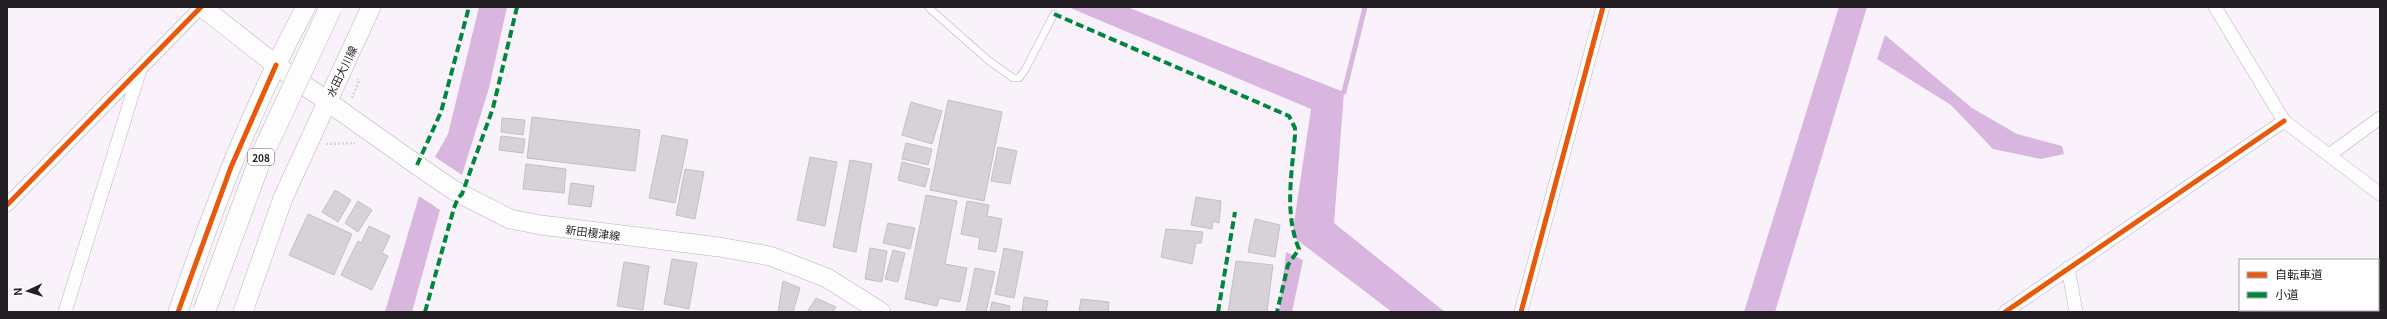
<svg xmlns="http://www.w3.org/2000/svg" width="2387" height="319" font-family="Georgia,'Noto Sans JP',serif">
  <rect width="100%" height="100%" fill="#f9f2fa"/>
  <!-- water -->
  <path fill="#d8b6df" d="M479 7H507L489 88 462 175 435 157 448 134Z
    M1068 7H1127L1344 92 1334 223 1445 312H1392L1292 236 1311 109Z
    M1839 7H1867L1775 312H1744Z
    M1885 35 1972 108 2017 134 2062 146 2064 154 2041 159 1993 149 1951 105 1877 59Z
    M419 196 440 210 412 312H385Z
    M1286 252 1303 260 1292 312H1279Z"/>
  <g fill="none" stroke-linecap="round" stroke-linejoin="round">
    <!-- stream -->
    <path stroke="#d8b6df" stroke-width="5" d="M1344 92 1365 7"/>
  </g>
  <!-- building -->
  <path fill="#d7d2d8" stroke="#c4bec5" d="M948 100 1002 112 984 201 930 190Z
    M911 102 942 111 932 144 902 135Z
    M532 117 640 130 635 171 527 158Z
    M502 118 525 120 523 135 501 132Z
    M662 135 688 140 675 203 649 198Z
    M501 136 525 139 523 153 499 150Z
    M906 143 932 149 928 165 902 159Z
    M998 147 1017 151 1010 184 991 181Z
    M810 157 837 162 825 226 797 220Z
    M850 160 872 164 856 252 833 247Z
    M902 162 930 169 925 187 898 180Z
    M526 164 566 169 564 193 523 189Z
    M685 169 704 172 695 219 676 215Z
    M571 183 594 186 591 207 568 204Z
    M335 190 351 200 338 222 322 212Z
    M926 195 957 201 945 264 967 268 960 302 939 298 937 306 905 299Z
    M1196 197 1221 201 1219 223 1213 221 1212 229 1191 225Z
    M358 201 372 210 358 232 345 223Z
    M967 201 989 205 987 216 1002 219 996 252 978 249 980 238 961 234Z
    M308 214 352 234 334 275 289 255Z
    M1255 219 1280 225 1275 257 1248 252Z
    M888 223 915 228 910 249 883 243Z
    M369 226 390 236 382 253 388 256 372 290 341 275 358 241 361 243Z
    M1166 229 1203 232 1201 243H1196L1192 264 1161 257Z
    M870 248 887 251 882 282 865 279Z
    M1004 248 1023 252 1014 298 995 294Z
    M893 250 905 253 898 282 885 279Z
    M672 259 697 263 689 309 664 304Z
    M1236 261 1273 265 1267 312H1228Z
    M624 262 649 266 643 310 617 306Z
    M975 268 995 272 986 312H966Z
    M783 281 800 288 793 312H778Z
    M1024 297 1048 301 1046 312H1022Z
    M816 298 836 307 833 312H807Z
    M1081 299 1109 302 1108 312H1079Z
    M992 302 1010 306 1009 312H990Z"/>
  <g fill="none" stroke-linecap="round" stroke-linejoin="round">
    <!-- lane casing -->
    <g stroke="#b8b2b9" stroke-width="8">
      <path id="lane" d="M928 7 988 60 1013 78H1019L1025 70 1054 14"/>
    </g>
    <!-- street casing -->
    <g stroke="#b8b2b9" stroke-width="14">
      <path id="street" d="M2215 7 2284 121 2380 194
        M2329 155 2380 118
        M7 205 201 7
        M2068 268 2076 312
        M65 312 139 73
        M1521 312 1603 7
        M2005 312 2284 121"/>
    </g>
    <!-- secondary casing -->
    <g stroke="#b8b2b9" stroke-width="20">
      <path id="secondary" d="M202 7 276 65 424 170 455 191 510 219 541 225 719 247 770 256 827 278 881 312
        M178 312C213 208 253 104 306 7
        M243 312 283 198 371 7"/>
    </g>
    <!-- path -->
    <path stroke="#d6d4d7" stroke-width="2.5" stroke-dasharray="2 2" stroke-linecap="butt" d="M352 98 359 81 357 79
      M326 144 355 143"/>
    <!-- lane -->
    <use href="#lane" stroke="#fefdfe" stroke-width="7"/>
    <!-- street -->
    <use href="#street" stroke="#fefdfe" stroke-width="13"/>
    <!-- secondary -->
    <use href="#secondary" stroke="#fefdfe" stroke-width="19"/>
    <!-- highway-bridge casing -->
    <g stroke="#b8b2b9" stroke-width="23" stroke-linecap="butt">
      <path id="highway-bridge" d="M204 312 261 157 331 7"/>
    </g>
    <!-- highway-bridge -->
    <use href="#highway-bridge" stroke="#fefdfe" stroke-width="22"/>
    <!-- quiet -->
    <path stroke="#00873e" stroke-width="4" stroke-dasharray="8 4" stroke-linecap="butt" d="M1054 14 1289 116 1295 128V135C1292 173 1284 213 1299 249L1288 265 1277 312
      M417 165 441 112 469 7
      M425 312 454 208 458 198 462 194 493 108 517 7
      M1218 312 1235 212"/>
    <!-- cycleway casing -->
    <g stroke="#fff" stroke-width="8">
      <path id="cycleway" d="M7 205 201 7
        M178 312 231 167 276 65
        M1521 312 1603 7
        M2005 312 2284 121"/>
    </g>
    <!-- cycleway -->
    <use href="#cycleway" stroke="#e8590c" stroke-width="5"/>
  </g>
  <g text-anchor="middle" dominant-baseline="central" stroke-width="3.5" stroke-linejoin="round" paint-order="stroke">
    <!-- shield labels -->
    <rect fill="#fff" stroke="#666266" stroke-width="1" x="248" y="149" width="26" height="16" rx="3"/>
    <g font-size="10" font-weight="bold" fill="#241f25">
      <text x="261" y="157">208</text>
    </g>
    <!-- street labels -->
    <g font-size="11" fill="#241f25" stroke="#fff">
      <text transform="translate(341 71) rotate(-64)">水田大川線</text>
      <text transform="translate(593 232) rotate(7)">新田榎津線</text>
    </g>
  </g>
  <!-- border -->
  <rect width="2387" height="319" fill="none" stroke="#241f25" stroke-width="16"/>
  <!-- legend -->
  <rect x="2239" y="259" width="140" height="52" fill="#ffffff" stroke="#a7a5a8"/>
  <rect x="2247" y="272" width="20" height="6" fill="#e8590c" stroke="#a7a5a8"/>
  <text x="2275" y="279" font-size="12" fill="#241f25">自転車道</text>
  <rect x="2247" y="292" width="20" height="6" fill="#00873e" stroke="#a7a5a8"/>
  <text x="2275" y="299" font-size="12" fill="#241f25">小道</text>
  <!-- north arrow -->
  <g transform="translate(28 291) rotate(266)" stroke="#ffffff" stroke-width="3" paint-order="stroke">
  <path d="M0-3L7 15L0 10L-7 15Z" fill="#241f25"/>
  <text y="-6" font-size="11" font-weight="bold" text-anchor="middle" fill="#241f25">N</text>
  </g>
</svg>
